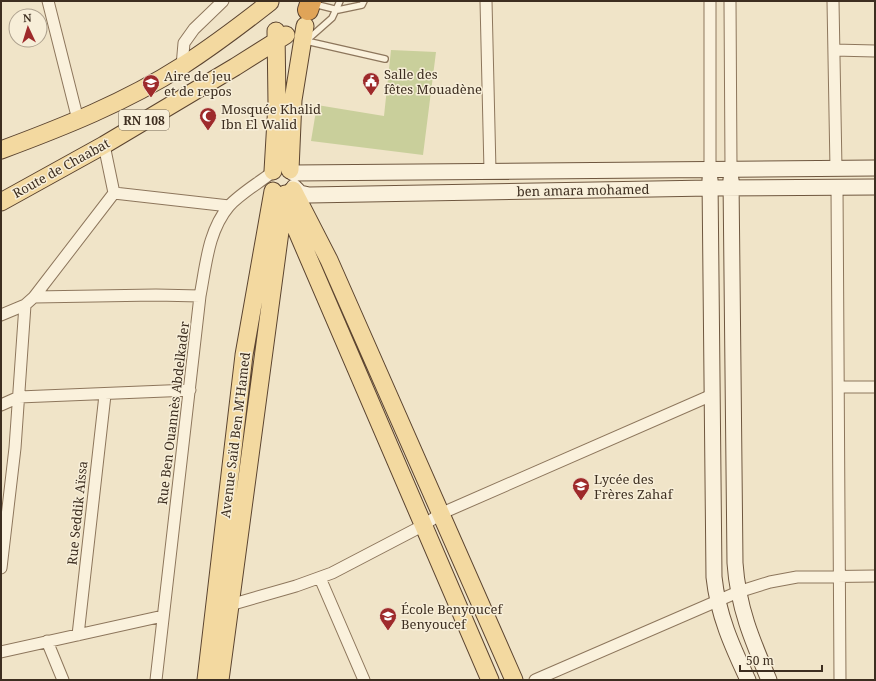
<svg xmlns="http://www.w3.org/2000/svg" width="876" height="681" font-family="'Noto Serif',serif">
  <rect width="100%" height="100%" fill="#f0e4c8"/>
  <!-- green -->
  <path fill="#c9cf9b" d="M391 50 436 52 423 155 311 141 317 105 384 116Z"/>
  <g fill="none" stroke-linecap="round" stroke-linejoin="round">
    <!-- lane casing -->
    <g stroke="#8d765c" stroke-width="8">
      <path id="lane" d="M314 4 338 10 362 5 364 1
        M306 41 385 59
        M306 41 332 18 340 1"/>
    </g>
    <!-- street casing -->
    <g stroke="#8d765c" stroke-width="13">
      <path id="street" d="M48 1 78 120
        M486 1 490 171
        M710 1V168
        M730 1 731 168
        M833 1 836 169
        M834 50 875 51
        M182 66 184 43 194 29 223 1
        M837 187 840 680
        M114 193 229 206
        M34 297 114 193 104 145
        M1 315 25 305 34 297 156 295 200 296
        M839 387H875
        M1 405 19 397 190 390
        M1 568 15 448 25 305
        M320 578 364 680
        M230 605 296 586 332 573 424 525 440 514 712 395
        M78 635 105 395
        M47 641 63 680
        M1 652 163 616
        M156 680 200 296C206 265 208 231 229 206 240 194 257 184 270 174
        M535 680 738 592 770 582 797 577 875 576"/>
    </g>
    <!-- secondary casing -->
    <g stroke="#6f573f" stroke-width="17">
      <path id="secondary" d="M293 173 875 168
        M710 179 714 577C718 615 732 646 748 680
        M731 179 735 563C738 607 752 640 769 680
        M294 187 300 193 309 195 710 188 875 187"/>
    </g>
    <!-- primary casing -->
    <g stroke="#5b4430" stroke-width="19">
      <path id="primary" d="M1 150C63 127 126 102 182 66 213 46 242 24 270 2
        M290 170 293 100 305 26
        M273 171 277 103 276 31
        M293 190 329 260 514 680
        M285 194 296 229 490 680
        M1 202 104 145 235 67 286 35
        M206 680 244 355 273 191
        M220 680 281 224 283 200"/>
    </g>
    <!-- highway casing -->
    <g stroke="#5b4430" stroke-width="22">
      <path id="highway" d="M308 10 311 1"/>
    </g>
    <!-- lane -->
    <use href="#lane" stroke="#faf1dc" stroke-width="5.5"/>
    <!-- street -->
    <use href="#street" stroke="#faf1dc" stroke-width="11"/>
    <!-- secondary -->
    <use href="#secondary" stroke="#faf1dc" stroke-width="15"/>
    <!-- primary -->
    <use href="#primary" stroke="#f3d9a0" stroke-width="17"/>
    <!-- highway -->
    <use href="#highway" stroke="#e0a458" stroke-width="20"/>
  </g>
  <!-- icons -->
  <defs>
    <g id="civic-pin" transform="scale(0.9)"><path d="M0 17L-7.5 6A9.5 9.5 0 1 1 7.5 6Z" fill="#9e2a2b" stroke="#f7eed8"/><path d="M-.6-6.5H3V-4.5H.6V-3L4-1V1h2V6H-6V1h2V-1L-.6-3ZM-1.2 2.5V6h2.4V2.5Z" fill="#fff"/></g>
    <g id="school-pin" transform="scale(0.9)"><path d="M0 17L-7.5 6A9.5 9.5 0 1 1 7.5 6Z" fill="#9e2a2b" stroke="#f7eed8"/><path d="M0-5L7-2L0 1L-7-2ZM-4 1L0 2.5L4 1V4Q0 6-4 4Z" fill="#fff"/></g>
    <g id="mosque-pin" transform="scale(0.9)"><path d="M0 17L-7.5 6A9.5 9.5 0 1 1 7.5 6Z" fill="#9e2a2b" stroke="#f7eed8"/><path d="M3.5-4.9A6 6 0 1 0 3.5 4.9A5 5 0 1 1 3.5-4.9Z" fill="#fff"/></g>
  </defs>
  <g fill-rule="evenodd">
    <use href="#civic-pin" x="371" y="81"/>
    <use href="#school-pin" x="151" y="83"/>
    <use href="#mosque-pin" x="208" y="116"/>
    <use href="#school-pin" x="581" y="486"/>
    <use href="#school-pin" x="388" y="616"/>
  </g>
  <g text-anchor="middle" dominant-baseline="central" stroke-width="3" stroke-linejoin="round" paint-order="stroke">
    <!-- shield labels -->
    <rect fill="#f7eed8" stroke="#756857" stroke-width="1" x="119" y="110" width="50" height="20" rx="3"/>
    <g font-size="12" font-weight="bold" fill="#3d2e20">
      <text x="144" y="120">RN 108</text>
    </g>
    <!-- poi labels -->
    <g font-size="13" fill="#3d2e20" stroke="#f7eed8" text-anchor="start">
      <text x="384" y="74">Salle des<tspan x="384" dy="15">fêtes Mouadène</tspan></text>
      <text x="164" y="76">Aire de jeu<tspan x="164" dy="15">et de repos</tspan></text>
      <text x="221" y="109">Mosquée Khalid<tspan x="221" dy="15">Ibn El Walid</tspan></text>
      <text x="594" y="479">Lycée des<tspan x="594" dy="15">Frères Zahaf</tspan></text>
      <text x="401" y="609">École Benyoucef<tspan x="401" dy="15">Benyoucef</tspan></text>
    </g>
    <!-- street labels -->
    <g font-size="13" fill="#3d2e20" stroke="#f7eed8">
      <text transform="translate(61 168) rotate(-29)">Route de Chaabat</text>
      <text transform="translate(583 190) rotate(-1)">ben amara mohamed</text>
      <text transform="translate(173 413) rotate(-83)">Rue Ben Ouannès Abdelkader</text>
      <text transform="translate(235 435) rotate(-83)">Avenue Saïd Ben M'Hamed</text>
      <text transform="translate(77 513) rotate(-84)">Rue Seddik Aïssa</text>
    </g>
  </g>
  <!-- border -->
  <rect width="876" height="681" fill="none" stroke="#3d2e20" stroke-width="4"/>
  <!-- north arrow -->
  <g transform="translate(28 28) rotate(356)"><circle r="19" fill="#f7eed8" stroke="#ada18e"/>
  <path d="M0-3L7 15L0 10L-7 15Z" fill="#9e2a2b"/>
  <text y="-6" font-size="11" font-weight="bold" text-anchor="middle" fill="#3d2e20">N</text>
  </g>
  <!-- scale -->
  <path d="M740 665v6h82v-6" fill="none" stroke="#3d2e20" stroke-width="2"/>
  <text x="746" y="665" font-size="12" fill="#3d2e20" stroke="#f7eed8" stroke-width="3" paint-order="stroke">50 m</text>
</svg>
